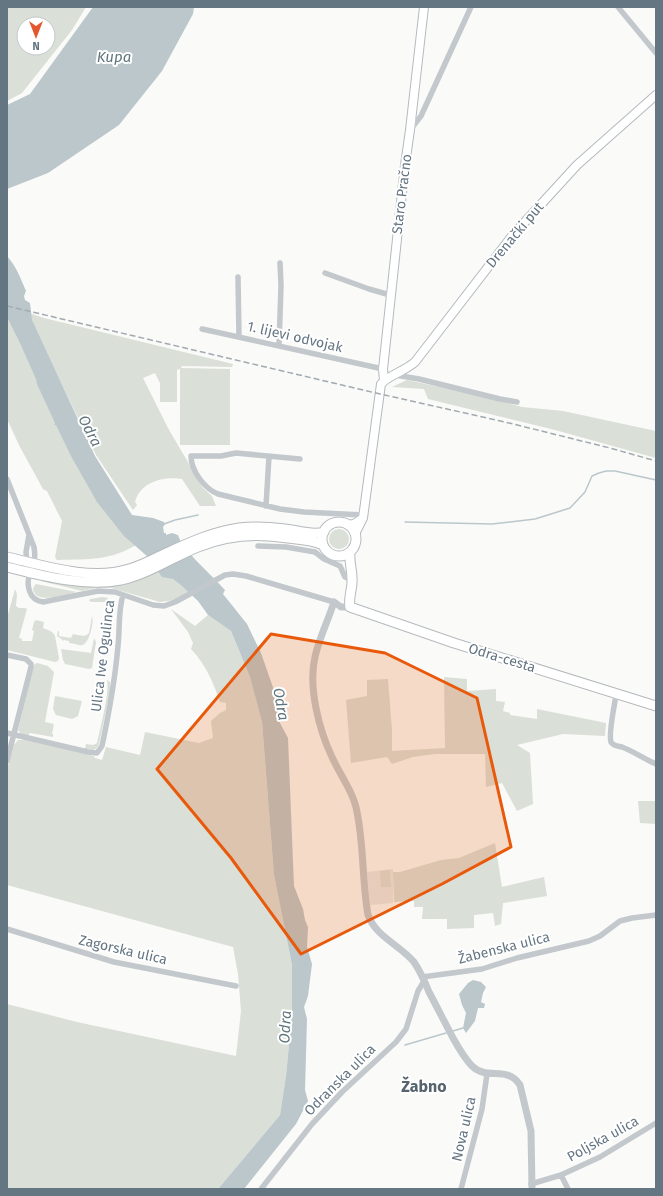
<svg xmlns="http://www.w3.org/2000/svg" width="663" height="1196" font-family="'Fira Sans',sans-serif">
  <rect width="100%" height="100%" fill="#fafaf8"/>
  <!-- built -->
  <path fill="#e8e9e9" d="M393 869V903L370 905 367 872Z"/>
  <!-- green -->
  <path fill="#dadfd7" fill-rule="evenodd" d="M7 7H86L72 30 22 93 7 101ZM24 24H48V48H24Z
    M7 311 139 543C112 561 89 559 57 560L55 557 62 521 47 491 43 489 19 445 7 419Z
    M29 313 44 318 233 364 232 367 182 366 181 368 230 369V445H180V369L177 370V402H160V383L155 373 143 378 168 428 203 488 212 496 216 506H200L182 479C164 476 140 482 135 502L137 505 133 510 96 455 32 323Z
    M407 380 482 396 522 407 563 411 656 431V458L555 430 428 399 424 389 392 387Z
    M329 539a10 10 0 1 1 20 0a10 10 0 1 1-20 0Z
    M169 566 193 589 175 600 160 602 111 588H95L82 591 41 581 48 580 54 582Z
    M36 584 77 592C67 594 39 604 34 592 32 589 34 586 36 584Z
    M15 589 17 594 16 606 19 608H25L27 609 19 638 22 639V641H32L34 631 32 630 34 622 36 620 44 622 43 628C48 630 53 631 55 636L59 658 58 661 55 662 7 650V618Z
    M103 597 108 598V602H92L89 601 90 599Z
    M171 609 195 626 208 615 231 631 250 677 262 722 274 875 292 965V1013L286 1076 280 1115 218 1189H7V1004L77 1022 236 1056 241 1011 238 974 233 947 7 885V770L14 745 18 740H26L94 756 95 758 102 760 106 747 140 755 145 732 199 743 213 738 211 721 220 713 226 710V703L220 702C213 682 206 665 191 649L193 643 188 632Z
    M92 616C94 621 90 643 82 645 79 646 73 643 69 643V641L64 640V641L57 636 58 631H59V636L71 638 73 634C78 635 85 638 89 633Z
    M94 638 96 642 92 668 89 669 65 664 63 660 61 649 91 653Z
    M37 663 48 666 54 672 45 722 54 724 52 734H53V737L30 733 28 736 21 734 18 730 33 667 35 664Z
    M444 677 467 679V691L496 689V701L505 702 503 711 510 713V715L537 719V709L606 723 605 736 563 734 517 745 530 753 533 804 517 811 502 783 486 787 485 754H435L413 757 392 764 387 757 351 763 346 700 367 696V680L388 679 392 730V751L445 748Z
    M107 680 110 682V692L99 744C97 751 92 750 85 749L86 744 93 745 97 743C100 729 110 692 107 680Z
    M55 696 82 701 78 716 72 719 56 715 53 709Z
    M638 801H656V824L640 823Z
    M495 843 502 887 544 877 547 896 503 903 501 924 495 926 493 913 474 915V928L447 929V919H422L423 907H414V901L394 902 393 872H400L441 860 459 858Z
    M390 870 391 887H381L380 871Z"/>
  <!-- water -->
  <path fill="#bbc7cb" d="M93 7H194L193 14 162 71 119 125 48 173 7 189V105L30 94Z
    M7 256C16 266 21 279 26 291L24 296 25 300 30 303 32 320 95 456 132 515 153 518 164 522 165 524 163 527 164 533H166V535L172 533 178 535C182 550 214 577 225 590L223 594 247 624 261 653 276 696 280 723 288 738 294 886 303 909 305 920 308 927 307 947 312 964 308 996 304 1007 307 1019 305 1090 308 1101 296 1124 244 1189H218L280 1115 286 1076 292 1013V965L274 875 262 722 250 677 231 631 208 615 198 601 181 585 173 579 162 577 148 557 124 536 97 502 71 456 56 425H54L55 423 37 384 36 379 20 343 7 317Z
    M473 980 481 982 486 987 483 993 481 1002 485 1004 484 1008H478L475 1021 466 1033 463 1028 466 1013 462 1005 459 994 468 983Z"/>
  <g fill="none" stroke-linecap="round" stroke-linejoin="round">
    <!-- stream -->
    <path stroke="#bbc7cb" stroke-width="1.5" d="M405 522 492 524 535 519 570 508 585 492 592 476 599 473 606 471H615L656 480
      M164 524 175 520 198 515
      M453 1031 463 1028
      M405 1045 446 1033"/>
    <!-- secondary casing -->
    <g stroke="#b3babf" stroke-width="10">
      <path id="secondary" d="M384 381 383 369 405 165 410 130 424 7
        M348 525 354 524 362 519
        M355 534 363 518 381 384C389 375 405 371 415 362L512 236 577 165 656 95"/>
    </g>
    <!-- primary casing -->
    <g stroke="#b5babe" stroke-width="11">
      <path id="primary" d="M322 539a17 17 0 1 1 34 0a17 17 0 1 1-34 0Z
        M350 552C349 562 352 569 352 578 353 588 348 597 350 607L454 643 656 706
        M7 557C45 566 91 581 129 569 140 566 150 561 160 556 186 544 211 532 239 528 254 526 270 527 285 529 297 530 312 536 324 532
        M7 567C43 576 84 587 121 580 148 574 173 557 198 547 227 535 258 533 288 538 299 539 313 540 323 545"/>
    </g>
    <!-- minor -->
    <path stroke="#c3c8cc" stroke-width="5.5" d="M618 7 656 53
      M410 130 421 116 471 7
      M325 273 369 289 390 295
      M238 277 239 337
      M202 329 383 369
      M279 346 281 285 280 263
      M395 375 419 379 500 399 517 402
      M300 459 236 453 221 456H191C191 471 205 489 218 494L280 509 304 512 363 515
      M7 479 34 547C35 553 35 558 34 563 33 566 31 569 30 572 26 584 28 600 43 602L98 591 115 592 153 605 164 606 175 602 225 575 233 574 246 576 334 602
      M266 506 269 456
      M258 546 286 547 315 552 324 559 340 566 345 577 352 580
      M27 564 26 552 29 535
      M7 655 26 659 31 664V667L7 761
      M616 694C615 704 608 734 611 742 613 746 618 746 622 747 633 751 644 759 656 764
      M7 733 88 752 97 753 102 746C109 713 115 680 118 646 120 629 118 611 123 595
      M7 929 114 962 236 986
      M422 977 482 969 517 958 589 941 600 936 620 921 632 918 656 915
      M561 1175 568 1189
      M531 1184 561 1175 600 1157 656 1123
      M261 1189 312 1124 342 1092 396 1042 406 1029 418 991 424 981
      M461 1189 482 1109 487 1074"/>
    <!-- tertiary -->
    <path stroke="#c3c8cc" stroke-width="7" d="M334 602C328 621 319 638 315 657 308 687 319 730 332 757 340 775 354 793 357 812 364 846 362 881 368 915 376 937 400 945 414 962 420 971 425 982 429 992 437 1007 445 1023 453 1038 458 1047 464 1058 472 1066 487 1081 507 1065 520 1085L531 1131 532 1189
      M334 602 341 607H350"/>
    <!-- secondary -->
    <use href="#secondary" stroke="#fff" stroke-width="8"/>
    <!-- primary -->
    <use href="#primary" stroke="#fff" stroke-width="9"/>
    <!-- rail -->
    <path stroke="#a2aab0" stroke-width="1.5" stroke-dasharray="6 3" stroke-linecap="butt" d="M7 306 380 394 505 422 610 448 656 461"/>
  </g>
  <!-- marked area -->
  <path fill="#e8590c" fill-opacity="0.2" stroke="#e8590c" stroke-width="3" stroke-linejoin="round" d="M271 634 385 653 477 698 511 847 442 884 301 954 231 858 157 769Z"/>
  <g text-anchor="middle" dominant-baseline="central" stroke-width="4" stroke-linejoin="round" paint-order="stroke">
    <!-- street labels -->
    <g font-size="14" fill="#657683" stroke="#fff">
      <text transform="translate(402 194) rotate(-83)">Staro Pračno</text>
      <text transform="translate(515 235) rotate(-50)">Drenački put</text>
      <text transform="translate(295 337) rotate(13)">1. lijevi odvojak</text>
      <text transform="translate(103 656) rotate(-83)">Ulica Ive Ogulinca</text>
      <text transform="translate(502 658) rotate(17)">Odra-cesta</text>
      <text transform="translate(504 948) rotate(-14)">Žabenska ulica</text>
      <text transform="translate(123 950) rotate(13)">Zagorska ulica</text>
      <text transform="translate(340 1080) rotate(-45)">Odranska ulica</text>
      <text transform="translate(464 1129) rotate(-77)">Nova ulica</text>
      <text transform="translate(603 1139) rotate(-29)">Poljska ulica</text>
    </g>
    <!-- water labels -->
    <g font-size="15" font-style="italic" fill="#60757c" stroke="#fff">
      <text x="114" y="57">Kupa</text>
      <text transform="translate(90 431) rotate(63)">Odra</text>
      <text transform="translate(281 704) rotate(80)">Odra</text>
      <text transform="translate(285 1027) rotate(-87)">Odra</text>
    </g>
    <!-- quarter labels -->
    <g font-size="16" font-weight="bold" fill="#57646e" stroke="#fff">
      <text x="424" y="1086">Žabno</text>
    </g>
  </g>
  <!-- border -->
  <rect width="663" height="1196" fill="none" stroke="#657683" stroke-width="16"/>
  <!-- north arrow -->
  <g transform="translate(36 36) rotate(180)"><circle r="19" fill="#ffffff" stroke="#c1c8cd"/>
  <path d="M0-3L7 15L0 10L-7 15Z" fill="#e4572e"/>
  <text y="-6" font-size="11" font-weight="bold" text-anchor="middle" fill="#657683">N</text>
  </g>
</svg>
